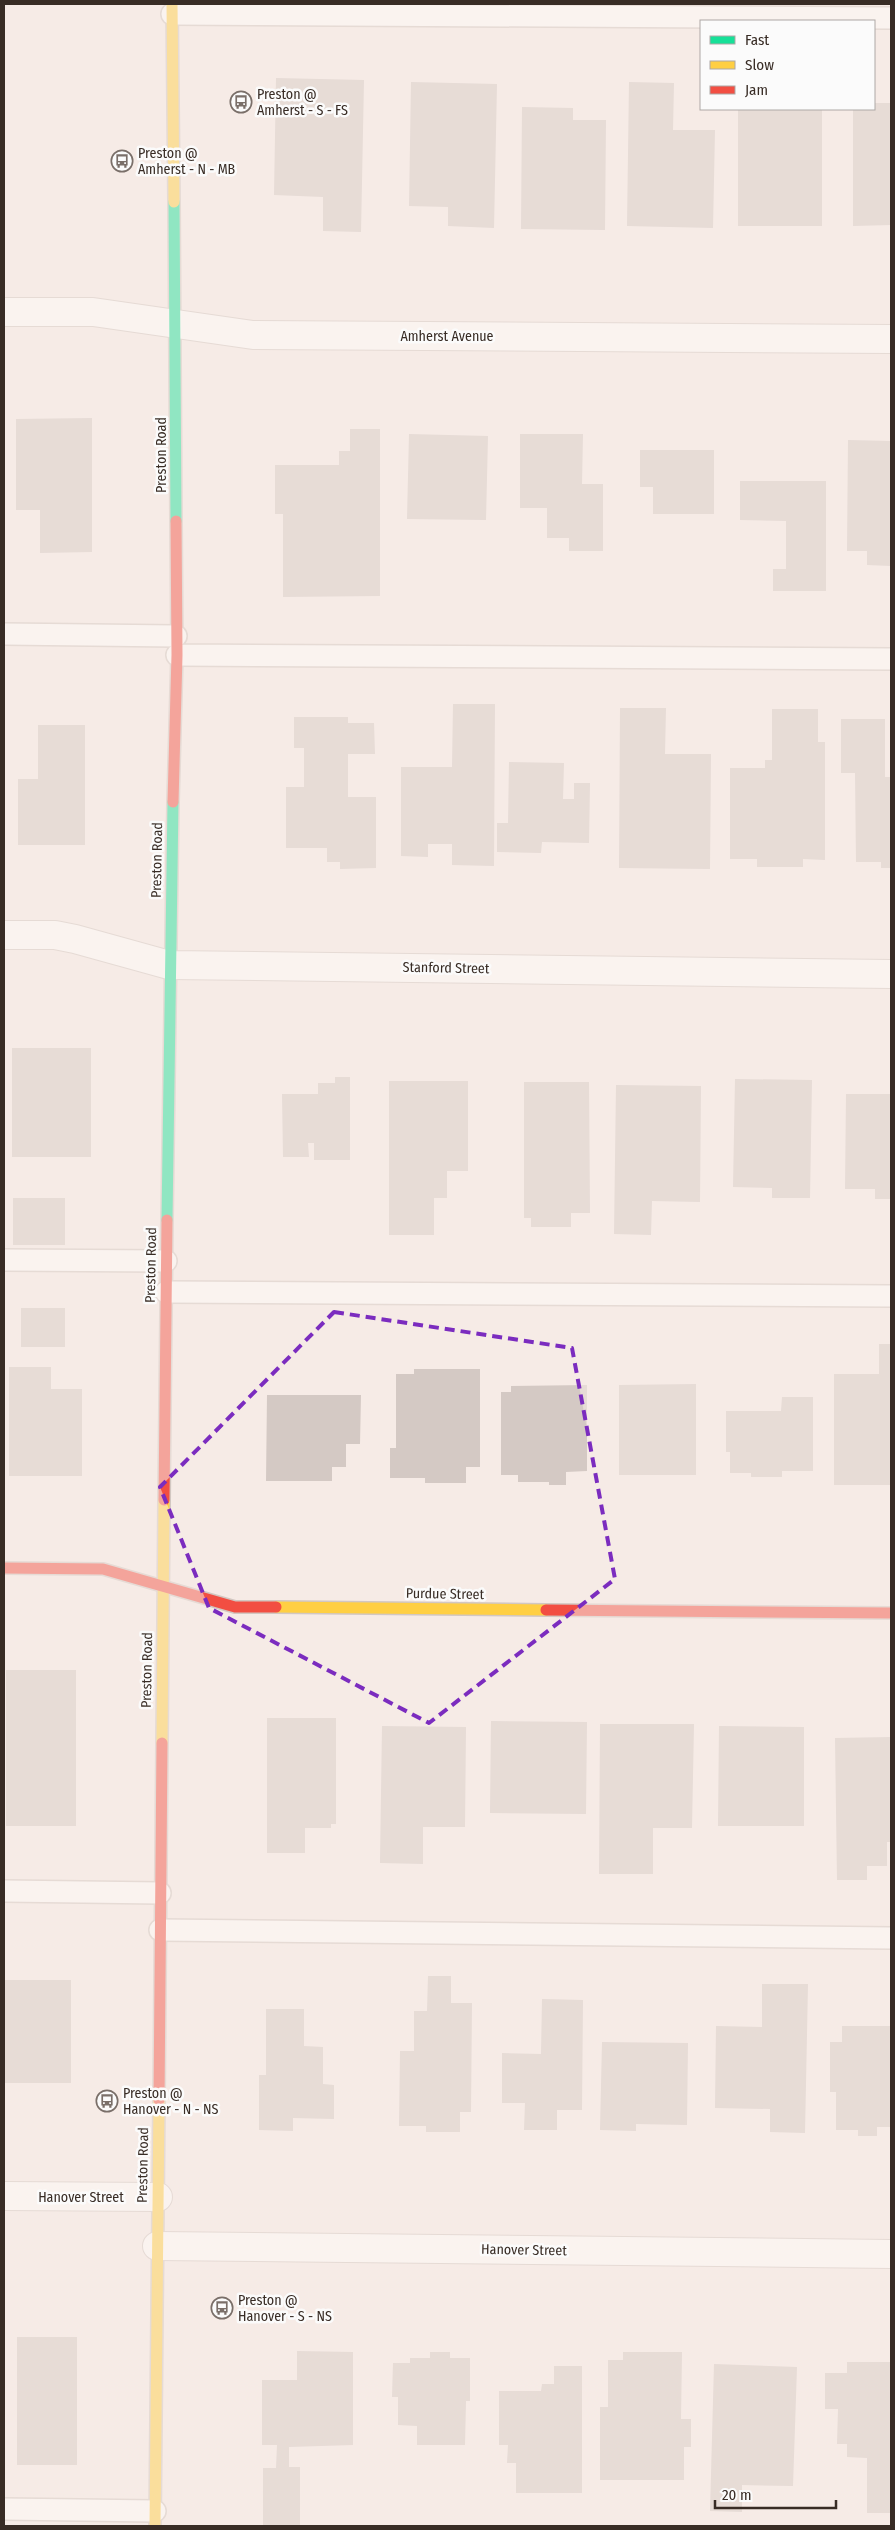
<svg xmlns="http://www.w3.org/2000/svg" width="895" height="2530" font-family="'Fira Sans Condensed',sans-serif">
  <rect width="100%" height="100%" fill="#f6ebe6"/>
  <!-- building -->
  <path fill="#d4c9c4" d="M276 78 364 80 361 232 323 231V197L274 195Z
    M411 82 497 84 494 228 448 226V207L409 206Z
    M629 82 674 83 673 130H715L713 228 627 226Z
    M874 103H891V225L853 226V109H874Z
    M522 107 573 108V120H606L605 230 521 229Z
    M738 109H822V226H738Z
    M92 418V552L40 553V510H16V419Z
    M350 429H380V596L283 597V514H275V465H339V451H350Z
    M409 434 488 436 486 520 407 519Z
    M520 434H583L582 484H603V551H569V538H547V508H520Z
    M848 440 891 441V566L867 565V551H847Z
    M640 450H714V514H653V487H640Z
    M740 481H826V591H773V569H786V521L740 520Z
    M453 704H495L494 866 452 865V844H428V857L401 856V767H452Z
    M620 708H666L665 754H711L710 869 619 868Z
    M772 709H818V742H825V860L803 859V867H757V859H730V768H765V760H772Z
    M294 717H348V723H374L375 754H348V797H376V868L340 869V862H327V848H286V787H304V748H294Z
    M841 719H885V777H891V868H881V862H856L855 773H841Z
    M38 725H85V845H18V779H38Z
    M509 762 564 763 563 799H574V783H590L589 843 542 842 541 853 497 852V823H508Z
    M12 1048H91V1157H12Z
    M335 1077H350V1160H314V1143H308L309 1157H283L282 1094H318V1083H335Z
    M735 1079 812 1080 810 1198H772V1188L733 1187Z
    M389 1081H468V1171H447V1198H434V1235H389Z
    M524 1082H589L590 1213H571V1227H531V1218H524Z
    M616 1085 701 1086 700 1202 652 1201 651 1235 614 1234Z
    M846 1094H891V1199H875V1189H845Z
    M13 1198H65V1245H13Z
    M21 1308H65V1347H21Z
    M879 1344H891V1485H834V1374H879Z
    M9 1367H51V1389H82V1476H9Z
    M414 1369H480V1467H466V1483H425V1478H390V1448H396V1374H414Z
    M696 1384V1475H619V1385Z
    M587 1385V1471L566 1472V1485H549V1482H518V1475H501V1392H511V1386Z
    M267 1395H361L360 1444H346V1467H332V1481H266Z
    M782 1397H813V1471H782V1477H751V1473H730V1452H726V1411H781Z
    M6 1670H76V1826H6Z
    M267 1718H336V1824H331V1828H305V1853H267Z
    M491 1721 587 1722 586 1814 490 1813Z
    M600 1724H694L692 1828H653V1874H599Z
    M382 1726 466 1727 465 1827H423V1864L380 1863Z
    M719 1726 804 1727V1826H718Z
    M891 1737V1842H887V1866H867V1880H837L835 1738Z
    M428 1976H451V2003H472L471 2112H460V2132H426V2126H399L400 2051H414V2011H427Z
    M4 1980H71V2083H4Z
    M762 1984H808L805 2133 770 2132V2109L715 2108 716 2026 762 2027Z
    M542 1999 583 2000 582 2110H557V2130H524L525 2103H502V2053L541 2054Z
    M266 2009H304V2046L323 2047V2084L334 2085V2119L293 2118V2131L259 2130V2075H266Z
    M842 2026H891V2127H877V2136H858V2130H836V2092H830V2042H842Z
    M602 2042 688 2043 687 2125 636 2124V2131L600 2130Z
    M17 2337H77V2465H17Z
    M297 2351 353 2352V2445L289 2447V2467H300V2526H263V2468H276L277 2445H262V2380H297Z
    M430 2352H450V2358H470V2401H466L465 2445H417V2426L398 2425V2397H392L393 2363H410V2358H430Z
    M623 2352H682L681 2419H691V2447H684V2480H600V2407H608V2360H623Z
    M847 2362H891V2513H867V2458L847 2457V2444H837L838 2409H825V2373H847Z
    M714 2364 797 2367 793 2486 742 2485V2512L710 2511Z
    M554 2366H582V2493H516V2463H507L508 2445H499V2391H541L542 2384H554Z"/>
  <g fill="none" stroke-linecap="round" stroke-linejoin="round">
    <!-- lane casing -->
    <g stroke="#d2c7c1" stroke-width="24">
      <path id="lane" d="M172 14 891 18
        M4 634 176 636
        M177 655 891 659
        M4 1260 166 1261
        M166 1292 891 1296
        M4 1891 160 1893
        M160 1930 891 1938
        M4 2509 155 2511"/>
    </g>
    <!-- street casing -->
    <g stroke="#d2c7c1" stroke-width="30">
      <path id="street" d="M4 312H93L253 335 891 339
        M4 935H55L75 939 169 965 891 974
        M4 2196 158 2197
        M157 2246 891 2254"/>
    </g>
    <!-- fast casing -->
    <g stroke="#d2c7c1" stroke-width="14">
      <path id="fast" d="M174 202 176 521
        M167 1220 173 802"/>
    </g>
    <!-- slow casing -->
    <g stroke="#d2c7c1" stroke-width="14">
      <path id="slow" d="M172 4 174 202
        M276 1607 546 1610
        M162 1743 164 1500
        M155 2526 159 2100"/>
    </g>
    <!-- jam casing -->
    <g stroke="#d2c7c1" stroke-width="14">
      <path id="jam" d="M173 802 177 655 176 521
        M164 1500 167 1220
        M4 1568 103 1569 235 1607H276
        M546 1610 891 1613
        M159 2100 162 1743"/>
    </g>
    <!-- lane -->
    <use href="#lane" stroke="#fefcfb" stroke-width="21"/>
    <!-- street -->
    <use href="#street" stroke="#fefcfb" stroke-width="28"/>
    <!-- fast -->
    <use href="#fast" stroke="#16e098" stroke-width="11"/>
    <!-- slow -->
    <use href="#slow" stroke="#ffcf43" stroke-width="11"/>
    <!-- jam -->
    <use href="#jam" stroke="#f24e42" stroke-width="11"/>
  </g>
  <!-- marked area -->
  <path d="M0 0H895V2530H0ZM334 1312 572 1348 615 1579 429 1723 209 1608 160 1487Z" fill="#f6ebe6" fill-opacity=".55" fill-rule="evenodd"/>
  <path fill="none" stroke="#7b2cbf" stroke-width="4" stroke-dasharray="10 6" stroke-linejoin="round" d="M334 1312 572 1348 615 1579 429 1723 209 1608 160 1487Z"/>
  <!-- icons -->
  <defs>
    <g id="bus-ring" transform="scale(1.125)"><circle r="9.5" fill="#fbfbfb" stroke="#7a6f69" stroke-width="1.5"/><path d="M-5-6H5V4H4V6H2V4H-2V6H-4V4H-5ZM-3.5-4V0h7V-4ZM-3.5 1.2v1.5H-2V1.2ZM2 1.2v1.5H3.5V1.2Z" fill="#7a6f69"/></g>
  </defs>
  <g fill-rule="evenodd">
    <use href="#bus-ring" x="241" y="102"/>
    <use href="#bus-ring" x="122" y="161"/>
    <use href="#bus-ring" x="107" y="2101"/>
    <use href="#bus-ring" x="222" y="2308"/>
  </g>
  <g text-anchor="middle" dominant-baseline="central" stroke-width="5" stroke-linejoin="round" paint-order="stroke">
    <!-- poi labels -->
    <g font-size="14" fill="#382c25" stroke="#fbfbfb" text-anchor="start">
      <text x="257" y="94">Preston @<tspan x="257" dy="16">Amherst - S - FS</tspan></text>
      <text x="138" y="153">Preston @<tspan x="138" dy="16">Amherst - N - MB</tspan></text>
      <text x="123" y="2093">Preston @<tspan x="123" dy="16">Hanover - N - NS</tspan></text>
      <text x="238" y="2300">Preston @<tspan x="238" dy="16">Hanover - S - NS</tspan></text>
    </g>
    <!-- street labels -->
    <g font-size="14" fill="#382c25" stroke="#fbfbfb">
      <text x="447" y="336">Amherst Avenue</text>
      <text transform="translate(161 455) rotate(-90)">Preston Road</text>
      <text transform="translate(157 860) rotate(-89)">Preston Road</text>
      <text transform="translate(446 968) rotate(1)">Stanford Street</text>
      <text transform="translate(151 1265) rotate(-89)">Preston Road</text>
      <text transform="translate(445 1594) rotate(1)">Purdue Street</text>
      <text transform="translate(147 1670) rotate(-89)">Preston Road</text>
      <text transform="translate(143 2165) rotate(-89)">Preston Road</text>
      <text x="81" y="2197">Hanover Street</text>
      <text transform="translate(524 2250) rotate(1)">Hanover Street</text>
    </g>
  </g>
  <!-- border -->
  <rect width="895" height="2530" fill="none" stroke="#382c25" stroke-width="10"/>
  <!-- legend -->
  <rect x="700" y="20" width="175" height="90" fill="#fbfbfb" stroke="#ada8a5"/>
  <rect x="710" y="36" width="25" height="8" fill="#16e098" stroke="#ada8a5"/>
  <text x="745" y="45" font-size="15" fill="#382c25">Fast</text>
  <rect x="710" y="61" width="25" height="8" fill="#ffcf43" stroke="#ada8a5"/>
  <text x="745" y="70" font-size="15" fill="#382c25">Slow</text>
  <rect x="710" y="86" width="25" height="8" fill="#f24e42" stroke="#ada8a5"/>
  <text x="745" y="95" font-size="15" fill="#382c25">Jam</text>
  <!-- scale -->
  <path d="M715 2500v8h121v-8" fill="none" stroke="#382c25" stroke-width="2.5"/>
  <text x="722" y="2500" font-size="15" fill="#382c25" stroke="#fbfbfb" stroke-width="4" paint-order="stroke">20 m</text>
</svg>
